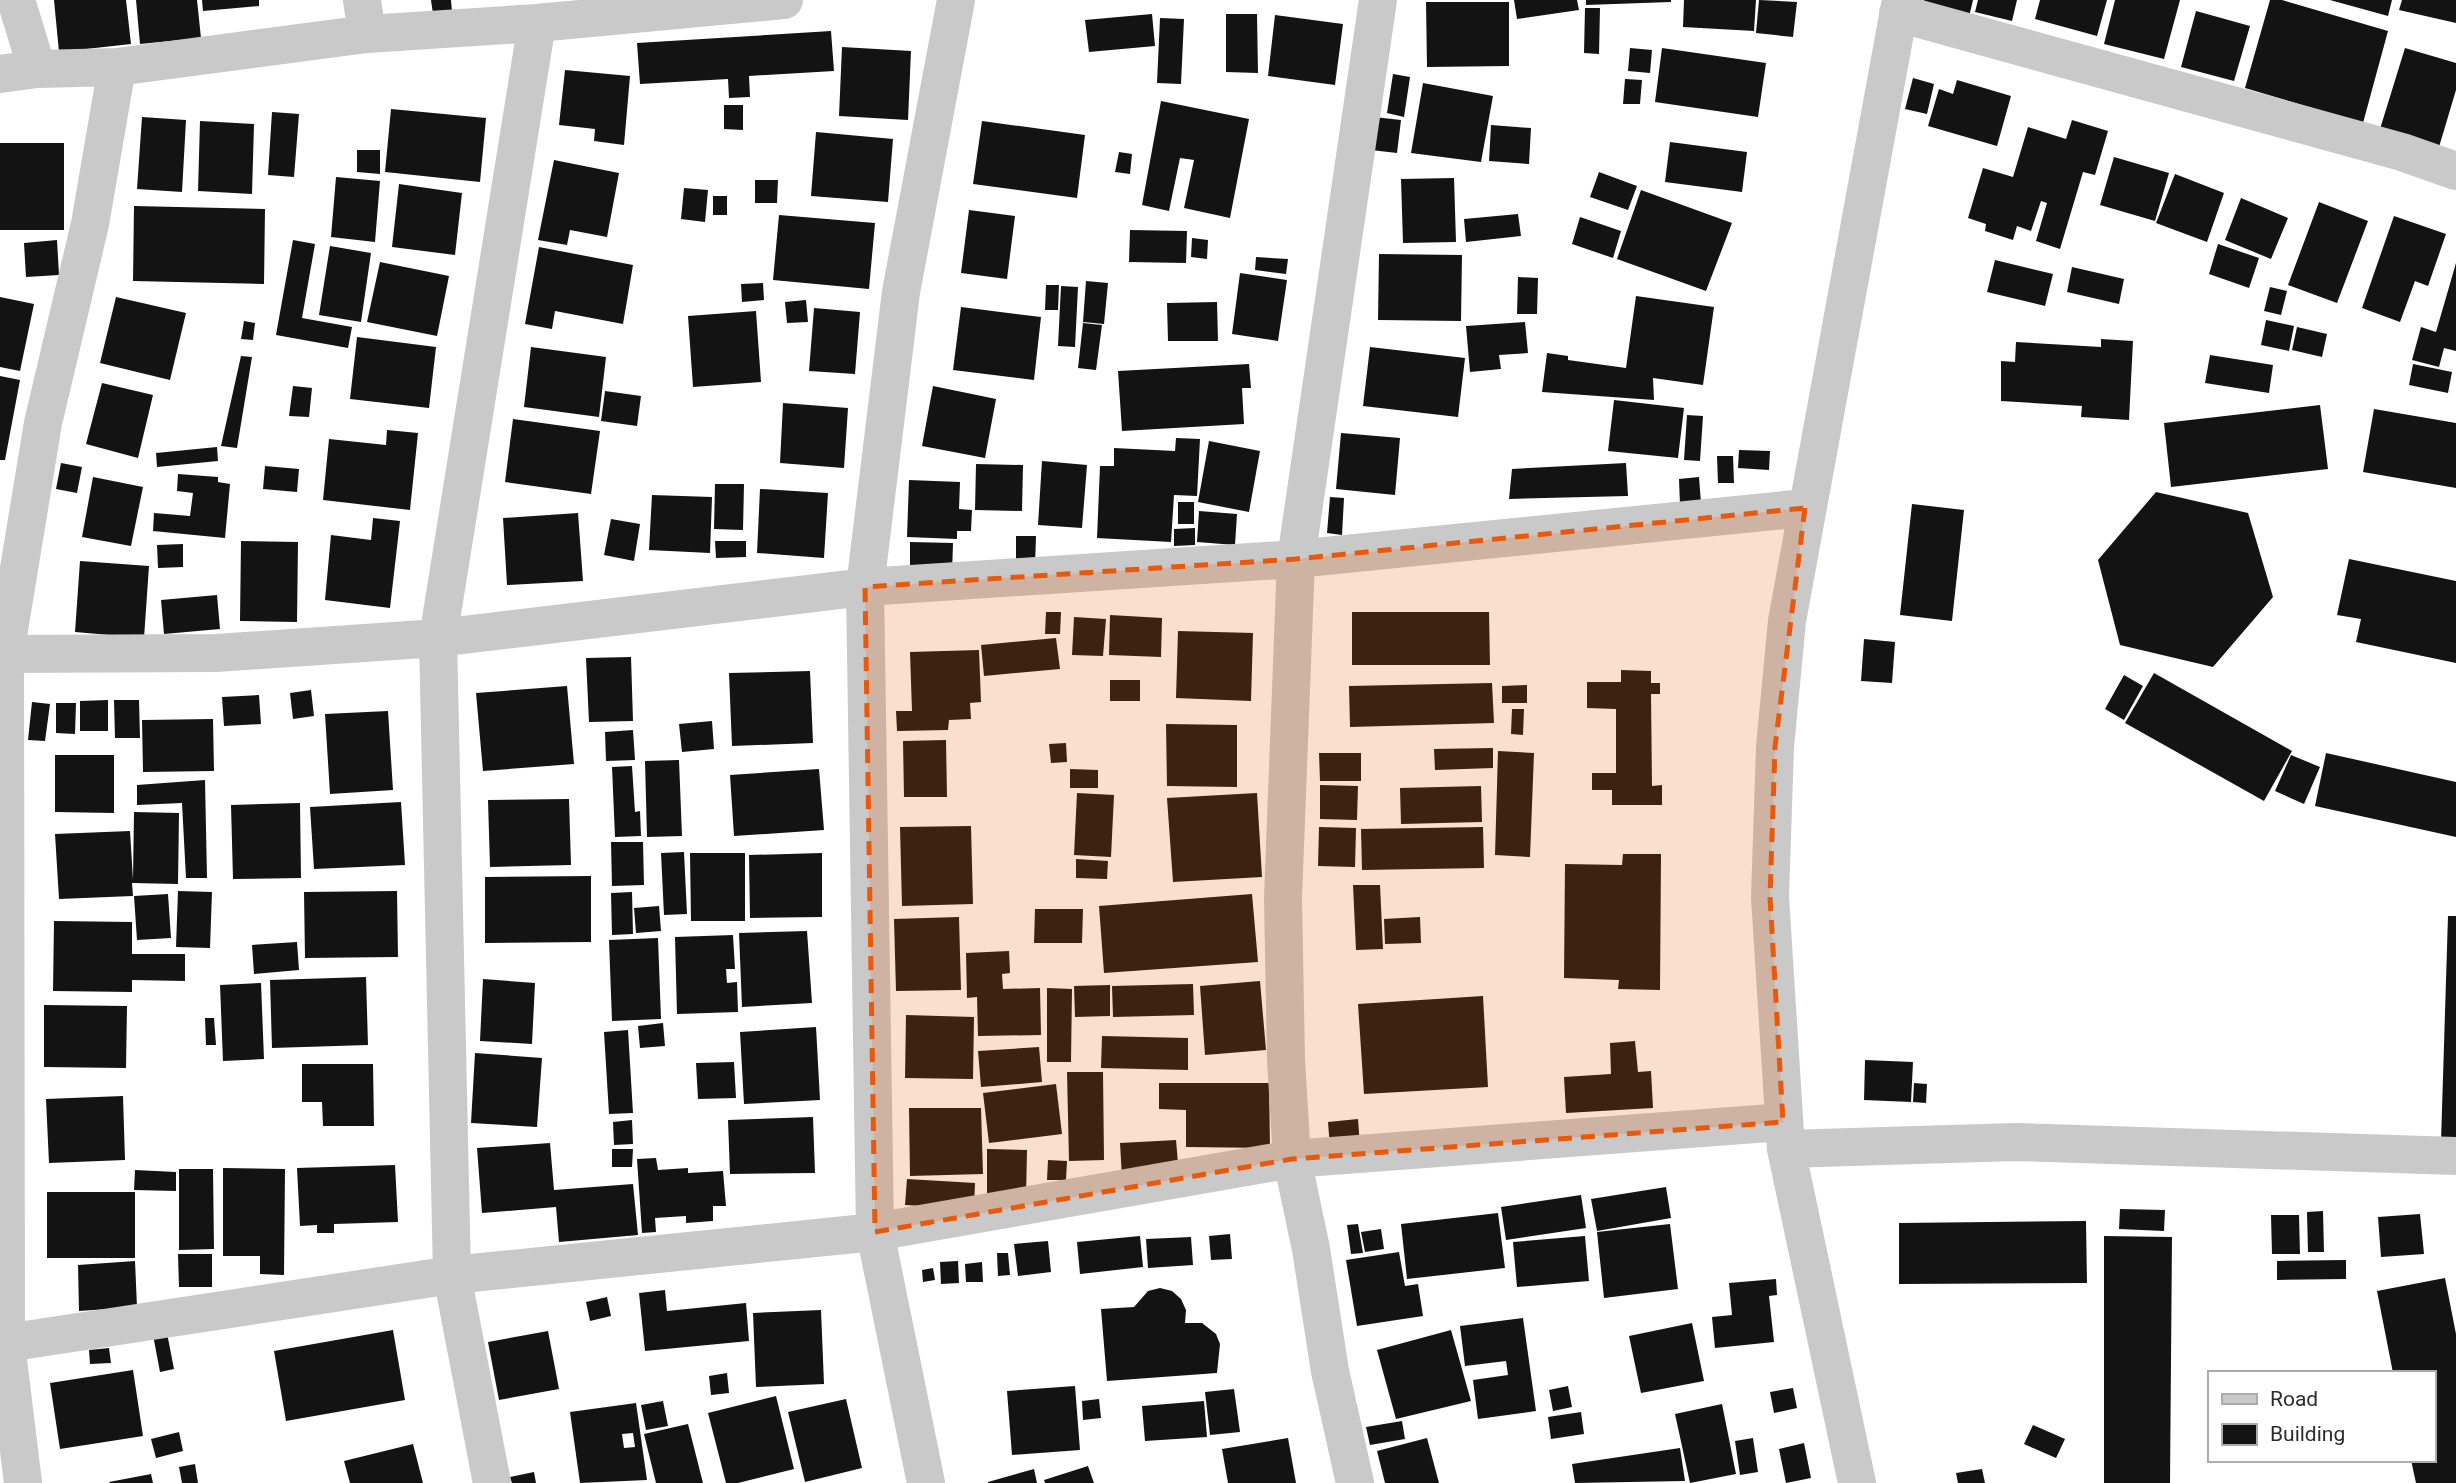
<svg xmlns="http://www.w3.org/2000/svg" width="2456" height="1483" font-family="Roboto,sans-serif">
  <rect width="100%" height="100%" fill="#fff"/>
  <!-- building -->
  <path fill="#131313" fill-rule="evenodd" d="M54 0H126L131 44 59 52Z
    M136 0H197L201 38 140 44Z
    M202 0H259V6L203 11Z
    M431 0H451L452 12 433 14Z
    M1514 0H1577L1579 10 1517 19Z
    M1586 0H1671V2L1586 5Z
    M1684 0H1756L1754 31 1683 27Z
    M1759 0 1797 2 1793 37 1756 33Z
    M1924 0H1973L1969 17 1922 6Z
    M1978 0H2017L2012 21 1975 12Z
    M2040 0H2107L2097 36 2035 19Z
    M2115 0H2180L2164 59 2104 44Z
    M2270 0H2282L2388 31 2363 123 2245 88Z
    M2330 0H2392L2388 16Z
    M2402 0H2456V23L2399 10Z
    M1426 2H1509V66L1427 67Z
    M1585 8H1600L1599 54 1584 53Z
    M2196 11 2250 26 2234 81 2181 67Z
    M1152 14 1155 46 1089 52 1085 20Z
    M1226 14H1257L1258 73 1226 72Z
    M1275 15 1343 24 1335 85 1268 76Z
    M1160 18 1184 19 1181 84 1157 83Z
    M831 31 834 71 749 76 750 97 729 98 728 79 640 84 637 43Z
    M842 47 911 51 908 120 839 116Z
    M1630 48 1652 50 1650 73 1628 71Z
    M1662 48 1766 63 1758 117 1655 102Z
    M2405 48 2456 63V90L2439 147 2380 129Z
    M565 70 630 76 624 145 594 141 595 129 559 125Z
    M1393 74 1410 77 1404 117 1387 113Z
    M1913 78 1934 84 1927 114 1905 109Z
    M1625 79 1642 80 1640 104H1623Z
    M1957 80 2011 96 1997 146 1928 126 1939 89 1953 94Z
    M1423 83 1493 96 1481 162 1411 153Z
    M1161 101 1249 119 1230 218 1184 208 1194 160 1180 158 1169 211 1142 205Z
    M724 105H743V130L724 129Z
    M391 109 486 118 480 182 385 172Z
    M272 112 299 114 294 177 268 175Z
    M142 117 186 120 182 192 137 189Z
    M1374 117 1401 120 1397 153 1371 150Z
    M2072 120 2108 131 2095 175 2083 172 2060 249 2036 241 2047 203 2041 201 2031 231 2017 226 2013 240 1985 231 1986 224 1968 218 1983 168 2013 177 2028 127 2066 139Z
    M200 121 254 124 252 194 198 191Z
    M982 121 1085 135 1077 198 973 184Z
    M1491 125 1531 128 1529 164 1489 161Z
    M816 132 893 139 888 202 811 196Z
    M1670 142 1747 152 1742 192 1665 182Z
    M0 143H64V230H0Z
    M357 150H380V174L357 172Z
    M1119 152 1132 154 1130 174 1115 172Z
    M2114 157 2169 173 2155 221 2100 205Z
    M554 160 619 173 607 237 570 230 567 245 538 240Z
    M1599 172 1637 186 1628 210 1590 197Z
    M2175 174 2224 193 2207 242 2156 223Z
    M336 177 380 181 375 242 331 237Z
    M1454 178 1456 242 1403 243 1401 179Z
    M755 180H778L777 203H755Z
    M399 184 462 193 455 255 392 247Z
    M684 188 708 190 705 222 681 219Z
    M1641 190 1732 223 1706 291 1617 259Z
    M713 196H727V215H713Z
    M2241 198 2288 218 2271 259 2225 240Z
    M2319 202 2368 221 2337 303 2288 285Z
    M134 206 265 209 264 284 133 281Z
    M969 210 1015 216 1007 279 961 273Z
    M1518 214 1521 236 1466 242 1464 219Z
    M779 215 875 223 869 289 773 280Z
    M2394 216 2446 234 2428 286 2415 281 2400 322 2362 308Z
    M1580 217 1621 231 1613 258 1572 244Z
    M1130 230 1187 231 1186 263 1129 262Z
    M1192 238 1208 240 1207 259 1191 257Z
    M57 240 59 275 26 277 24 243Z
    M293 240 315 244 302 318 352 327 348 348 276 335Z
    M2218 244 2259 258 2249 288 2209 274Z
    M330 246 371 253 361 322 319 315Z
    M539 247 633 265 623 324 555 311 552 329 525 324Z
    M1379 254 1462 255 1461 321 1378 320Z
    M1256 257 1288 259 1286 274 1255 270Z
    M1995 260 2053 274 2045 306 1987 292Z
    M380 262 449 276 437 336 367 322Z
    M2456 263V351L2444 348 2439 367 2412 360 2421 327 2436 332Z
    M2072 267 2124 279 2119 304 2067 292Z
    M1240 273 1287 280 1278 341 1232 334Z
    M1518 277 1538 278 1537 314H1517Z
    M1086 281 1108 283 1104 324 1083 322Z
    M763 283 764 300 742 302 741 284Z
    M1046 285H1059L1058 310H1045Z
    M1061 286 1078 287 1075 347 1058 346Z
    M2270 287 2287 291 2281 315 2264 311Z
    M1636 296 1714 307 1703 385 1653 378 1654 400 1542 392 1547 353 1568 356V360L1626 368Z
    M0 297 34 304 20 371 0 367Z
    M116 297 186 313 170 380 100 363Z
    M806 300 808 322 787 323 785 302Z
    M1217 302 1218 341H1168L1167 303Z
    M961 307 1041 317 1034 380 953 370Z
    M814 308 860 312 855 374 809 371Z
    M756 311 761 382 693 387 688 316Z
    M2266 320 2294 326 2289 351 2261 345Z
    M244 321 255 323 253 340 241 339Z
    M1525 322 1528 353 1499 355 1501 369 1470 372 1466 326Z
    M1083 323 1102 325 1096 370 1078 368Z
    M2297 327 2327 334 2322 357 2292 350Z
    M357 337 436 347 429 408 350 399Z
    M2101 339 2133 341 2129 420 2081 417 2082 406 2001 401V361L2015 362 2016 342 2101 347Z
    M531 347 606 357 599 417 524 407Z
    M1370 347 1465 358 1458 417 1363 406Z
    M2210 355 2273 365 2269 393 2205 383Z
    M241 356 252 357 237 448 221 446Z
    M1249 364 1251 388H1242L1244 424 1122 431 1118 371Z
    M2413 364 2452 372 2448 393 2409 385Z
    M0 376 20 380 5 460H0Z
    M102 383 153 395 138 458 86 444Z
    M293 386 312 388 309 417 289 416Z
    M933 386 996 399 985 458 922 446Z
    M605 391 641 396 637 426 601 421Z
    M1614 400 1684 408 1678 458 1608 451Z
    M783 403 848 408 844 468 780 463Z
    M2320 405 2328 469 2171 487 2164 423Z
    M2374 409 2456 423V488L2363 472Z
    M1687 415 1703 416 1700 461 1684 460Z
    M513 419 600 431 591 494 505 482Z
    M387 430 418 433 410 510 323 500 329 439 386 445Z
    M1341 433 1400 438 1395 495 1336 489Z
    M1176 438 1200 439 1197 496 1174 495 1171 542 1097 538 1100 466H1114V448L1175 451Z
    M1209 441 1260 451 1249 512 1198 502Z
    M217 447 218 461 157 467 156 453Z
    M1739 450 1770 451 1769 470 1738 468Z
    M1717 456H1733L1734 483H1718Z
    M1042 461 1087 465 1082 528 1038 525Z
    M61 463 82 467 77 493 56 489Z
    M1626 463 1628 496 1509 499 1512 469Z
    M976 464 1023 465 1022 511 975 510Z
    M265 466 299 469 297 492 263 489Z
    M178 474 218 477V482L230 484 225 538 153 531 154 513 190 516 193 493 177 491Z
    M93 477 143 487 131 546 82 537Z
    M1699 477 1701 503 1680 505 1679 479Z
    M909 480 960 482 959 509 972 510 971 531H957V539L907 537Z
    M715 484H744L743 530 714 529Z
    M760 489 828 493 824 558 757 553Z
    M2156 492 2248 513 2273 597 2213 667 2120 645 2098 560Z
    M652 495 712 497 710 553 649 550Z
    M1330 497 1344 498 1342 535 1327 533Z
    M1178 502H1194V524H1178Z
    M1912 504 1964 510 1952 621 1900 615Z
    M1199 511 1237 514 1235 545 1197 542Z
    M578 513 583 581 507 585 503 518Z
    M373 518 400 521 390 608 325 600 331 535 371 540Z
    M611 519 640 524 634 561 604 555Z
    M1195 528V545L1174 546V529Z
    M1016 536H1036L1035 566H1016Z
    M241 541 298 542 297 622 240 621Z
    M715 541H746V557L716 558Z
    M910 542 953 543 952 574 910 573Z
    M183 544V567L158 568 157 545Z
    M2349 559 2456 581V663L2356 642 2361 619 2337 615Z
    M80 561 149 566 144 638 75 632Z
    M217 595 220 629 164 634 161 600Z
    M1046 612H1061L1060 634H1045Z
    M1352 612H1489L1490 665H1352Z
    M1110 615 1162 618 1161 657 1109 655Z
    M1074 617 1106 619 1103 656 1072 655Z
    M1178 631 1253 633 1251 701 1176 698Z
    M1056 638 1060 669 984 676 981 645Z
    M1864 639 1895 642 1892 683 1861 681Z
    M979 650 981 702 970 703 971 719 949 720 948 730 897 731 896 711H912L910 652Z
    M631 657 633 721 589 722 586 658Z
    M1621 670 1651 671V683H1660V694H1651L1652 786 1662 785V805H1612V790H1592V773H1616V709L1587 708V682H1621Z
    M810 671 813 743 732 746 729 673Z
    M2154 673 2292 751 2264 801 2125 723Z
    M2124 675 2143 686 2124 720 2105 709Z
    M1110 680H1140V701H1110Z
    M1492 683 1494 723 1350 727 1349 686Z
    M1527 685V703H1502V686Z
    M567 686 574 764 483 771 476 693Z
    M311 690 314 716 293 719 290 693Z
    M259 695 261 724 224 726 222 697Z
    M108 700V731H80V701Z
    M114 700H139L140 738H115Z
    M32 702 50 704 45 741 28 740Z
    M56 703H76L75 734 56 733Z
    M1512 709H1524L1523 735 1511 734Z
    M388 711 393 790 330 794 325 714Z
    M213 719 214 771 143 772 142 720Z
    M712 721 714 749 682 752 679 724Z
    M1166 724 1237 725V787L1167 786Z
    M633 730 635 760 606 761 605 732Z
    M946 740 947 797H904L903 741Z
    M1066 743 1067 762 1051 763 1049 744Z
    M1493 748V768L1435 770 1434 749Z
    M1498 751 1534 753 1530 857 1495 855Z
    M1319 753H1361V781H1320Z
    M2326 753 2456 782V837L2315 806Z
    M55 755H114V813L55 812Z
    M2291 755 2320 767 2304 804 2275 791Z
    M679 760 682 836 647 837 645 761Z
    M632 766 635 812 640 811 641 836 615 837 612 767Z
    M819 769 824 830 734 836 730 775Z
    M1070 769 1098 770V788H1070Z
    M205 780 207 878H186L182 803 137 805V785Z
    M1320 785 1358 786 1357 820 1320 819Z
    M1481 786 1482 822 1401 824 1400 788Z
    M1077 793 1114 795 1111 857 1074 855Z
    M1257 793 1262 877 1173 882 1167 798Z
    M569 799 571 865 490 867 488 800Z
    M401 802 405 865 314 869 310 807Z
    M300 803 301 878 233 879 231 805Z
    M134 812 179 813 178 884 132 883 133 896 59 899 55 834 130 831 133 880Z
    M971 826 973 904 902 906 900 827Z
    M1319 827 1356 828 1355 867 1318 866Z
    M1483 827 1484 868 1362 870 1361 829Z
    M611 842H643L644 885 612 886Z
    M684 852 687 914 664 915 661 853Z
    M690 853H745V921H691Z
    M822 853V917L750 918 749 855Z
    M1623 854H1661L1660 990 1618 989 1619 980 1564 978 1565 864 1622 865Z
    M1076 859 1108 861 1107 879 1076 878Z
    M591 876V942L485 943V877Z
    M1353 885H1380L1383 949 1356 950Z
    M178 891 212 892 210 948 176 947Z
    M397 891 398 957 305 958 304 892Z
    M632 892 633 934 612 935 611 893Z
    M168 894 171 938 137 940 134 896Z
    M1252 894 1258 962 1104 973 1099 906Z
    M659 906 661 931 636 933 634 908Z
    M1035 909H1083L1082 943H1034Z
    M2448 916H2456V1142H2441Z
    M959 917 961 990 896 991 894 919Z
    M1420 917 1421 943 1385 944 1384 919Z
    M54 921 132 922V954H185V981L132 980V992L53 991Z
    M807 931 812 1003 742 1007 739 933Z
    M733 935 735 969H726L727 983 737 982 738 1012 677 1014 675 937Z
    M658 938 661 1019 612 1021 609 940Z
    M297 942 299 970 254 974 252 945Z
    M1009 951 1010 973 1002 974 1003 989 1040 988 1041 1035 978 1036 977 997 967 998 966 953Z
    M366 977 368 1045 272 1048 270 980Z
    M483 979 535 983 532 1044 480 1041Z
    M1260 981 1266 1050 1205 1055 1200 986Z
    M261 983 264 1059 223 1061 220 985Z
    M1193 984 1194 1015 1113 1017 1112 986Z
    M1110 985V1016L1075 1017 1074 986Z
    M1047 988 1072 989 1071 1062H1047Z
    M1483 996 1488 1087 1364 1094 1358 1004Z
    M44 1005 127 1006 126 1068 44 1067Z
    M906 1015 974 1017 973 1079 905 1078Z
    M205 1018H214L216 1045H206Z
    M663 1023 665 1046 640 1048 638 1026Z
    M816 1027 820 1100 744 1104 740 1032Z
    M628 1030 633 1113 609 1114 604 1032Z
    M1102 1036 1188 1038V1070L1101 1068Z
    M1635 1041 1638 1072 1651 1071 1653 1108 1566 1113 1564 1077 1611 1074 1610 1043Z
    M1039 1047 1042 1082 981 1087 978 1051Z
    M475 1053 542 1058 537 1127 471 1123Z
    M1865 1060 1913 1062 1911 1102 1864 1100Z
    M734 1062 736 1098 698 1099 696 1063Z
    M302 1064H373L374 1126H323L322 1102H302Z
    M1067 1072H1103L1104 1160 1069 1161Z
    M1159 1083H1269L1270 1148 1186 1147V1110L1159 1109Z
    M1914 1083 1927 1084 1926 1103 1913 1102Z
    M1056 1084 1062 1134 989 1143 983 1093Z
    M123 1096 125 1160 49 1163 46 1099Z
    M909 1108H981L983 1174 910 1176Z
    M813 1117 815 1173 730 1174 728 1120Z
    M1358 1119 1360 1146 1330 1148 1328 1122Z
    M632 1120 633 1144 614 1145 613 1122Z
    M1176 1140 1179 1175 1122 1178 1120 1143Z
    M550 1143 554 1190 633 1184 638 1235 559 1242 556 1207 482 1213 477 1148Z
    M612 1149H633L632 1167H612Z
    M987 1149 1027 1150 1026 1197 987 1196Z
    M656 1158 658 1170 688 1168V1173L723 1171 726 1206H713V1221L686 1223V1216L655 1218 656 1232 642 1233 637 1159Z
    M1048 1160 1067 1161 1066 1180H1047Z
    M395 1165 398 1222 334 1224V1233H317V1225L300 1226 297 1168Z
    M223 1168 285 1169 284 1275 260 1274V1256H223Z
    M179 1169H213L214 1249 179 1250Z
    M135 1170 176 1172V1191L134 1190Z
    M907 1179 975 1183 974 1209 905 1205Z
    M1666 1187 1671 1218 1597 1231 1591 1199Z
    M47 1192H135V1258H47Z
    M1581 1195 1586 1228 1506 1240 1501 1207Z
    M2120 1209 2165 1210 2164 1231 2119 1229Z
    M2323 1211 2324 1252H2308L2307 1212Z
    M1498 1213 1505 1268 1407 1279 1401 1224Z
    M2420 1214 2424 1254 2381 1257 2378 1217Z
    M2271 1215H2299L2300 1254H2272Z
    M2086 1221 2087 1283 1899 1284V1223Z
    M1358 1224 1363 1253 1351 1254 1347 1225Z
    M1670 1224 1678 1289 1604 1298 1597 1232Z
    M1381 1229 1384 1249 1365 1252 1361 1232Z
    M1230 1234 1232 1259 1211 1260 1209 1236Z
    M1140 1236 1143 1267 1080 1274 1077 1242Z
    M1585 1236 1589 1281 1517 1287 1513 1242Z
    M2104 1236 2172 1237 2170 1483H2104Z
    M1191 1237 1193 1265 1148 1268 1146 1239Z
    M1048 1241 1051 1272 1018 1276 1014 1244Z
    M1399 1252 1405 1286 1418 1284 1423 1316 1357 1326 1346 1260Z
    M997 1253H1008L1010 1275 998 1276Z
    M178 1254H212V1287H179Z
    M2346 1260V1279L2277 1280V1261Z
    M135 1261 137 1307 79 1311 78 1265Z
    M958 1261 959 1283 941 1284 940 1262Z
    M982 1262 983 1282H966L965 1264Z
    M933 1268 935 1280 923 1282 922 1270Z
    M2445 1278 2456 1334V1483H2416L2411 1460H2433V1373H2393L2377 1291Z
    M1776 1279 1777 1295 1769 1296 1774 1342 1715 1348 1712 1317 1732 1315 1729 1283Z
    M1160 1288 1172 1291 1181 1299 1186 1310 1185 1323H1202L1216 1334 1220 1344 1217 1373 1107 1381 1101 1309 1134 1307 1148 1291Z
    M665 1290 667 1311 746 1303 749 1341 645 1351 639 1293Z
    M607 1297 611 1316 590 1321 586 1302Z
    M821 1310 824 1384 756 1387 753 1313Z
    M1523 1318 1536 1411 1478 1419 1473 1380 1508 1375 1506 1361 1465 1366 1460 1326Z
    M1692 1323 1704 1381 1641 1393 1629 1336Z
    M393 1330 405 1400 286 1421 274 1351Z
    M1451 1330 1471 1401 1396 1419 1377 1350Z
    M548 1331 559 1389 499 1400 488 1342Z
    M167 1333 174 1369 160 1372 153 1335Z
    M109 1348 111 1363 90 1364 89 1350Z
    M133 1370 143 1436 60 1449 50 1383Z
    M727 1373 729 1393 711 1395 709 1376Z
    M1075 1386 1080 1450 1012 1455 1007 1391Z
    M1568 1386 1572 1407 1553 1411 1549 1390Z
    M1793 1388 1797 1408 1774 1413 1770 1392Z
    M1234 1389 1240 1432 1210 1435 1205 1392Z
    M776 1396 794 1469 738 1483H726L708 1413Z
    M846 1399 862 1468 805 1482 788 1412Z
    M1099 1399 1101 1418 1083 1420 1082 1401Z
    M663 1401 668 1426 646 1430 641 1405Z
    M1204 1401 1207 1437 1145 1441 1142 1406Z
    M636 1403 647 1480 580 1483 570 1412ZM633 1433 635 1447 624 1448 622 1434Z
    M1722 1404 1736 1474 1690 1483 1675 1414Z
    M1581 1412 1584 1434 1551 1439 1548 1417Z
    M1402 1421 1405 1439 1370 1445 1366 1427Z
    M688 1424 703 1483H656L644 1434Z
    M2033 1425 2065 1439 2056 1458 2024 1444Z
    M179 1432 183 1451 156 1458 151 1439Z
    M1288 1438 1296 1483H1228L1222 1449Z
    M1427 1438 1439 1483H1385L1377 1451Z
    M1753 1438 1758 1472 1740 1475 1735 1441Z
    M1804 1443 1811 1478 1786 1483 1779 1449Z
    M413 1444 423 1483H350L344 1461Z
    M1680 1448 1685 1481 1575 1483 1572 1464Z
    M195 1464 198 1483H182L179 1467Z
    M1088 1466 1094 1483H1045L1044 1480Z
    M1034 1469 1037 1483H988V1482Z
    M1982 1469 1985 1483H1958L1956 1473Z
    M534 1472 536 1483H512L510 1477Z
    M151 1474 153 1483H110L109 1482Z"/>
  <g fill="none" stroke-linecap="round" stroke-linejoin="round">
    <!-- minor -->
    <path stroke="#c9c9c9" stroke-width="38" d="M16 0 37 69
      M362 0 367 34
      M1898 13 2402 152 2456 171
      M0 74 37 69 117 67 367 34 537 23 784 0
      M0 654 216 653 438 638 865 587 1296 559 1805 508
      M1786 1149 2016 1142 2456 1156
      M0 1344 452 1275 875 1232 1292 1159 1783 1122
      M23 1483 6 1344 5 654 43 423 90 224 117 67
      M492 1483 452 1275 438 638 537 23
      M926 1483 875 1232 865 587 901 292 956 0
      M1355 1483 1330 1371 1311 1249 1292 1159 1286 1060 1283 898 1296 559 1378 0
      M1857 1483 1786 1149 1770 897 1775 747 1787 621 1901 0"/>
  </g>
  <!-- marked area -->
  <path fill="#e8590c" fill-opacity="0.2" stroke="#e8590c" stroke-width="5" stroke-dasharray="14 9" stroke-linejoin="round" d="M1805 508 1775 747 1770 897 1783 1122 1292 1159 875 1232 865 587 1296 559Z"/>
  <!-- legend -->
  <rect x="2208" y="1371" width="228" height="91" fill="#ffffff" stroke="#ababab" stroke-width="2"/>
  <rect x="2222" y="1394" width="35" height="10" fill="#c9c9c9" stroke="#ababab" stroke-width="2"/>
  <text x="2270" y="1406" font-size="21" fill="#2c2c2c">Road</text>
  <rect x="2222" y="1424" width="35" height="21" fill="#131313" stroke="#ababab" stroke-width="2"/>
  <text x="2270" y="1441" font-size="21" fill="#2c2c2c">Building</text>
</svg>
